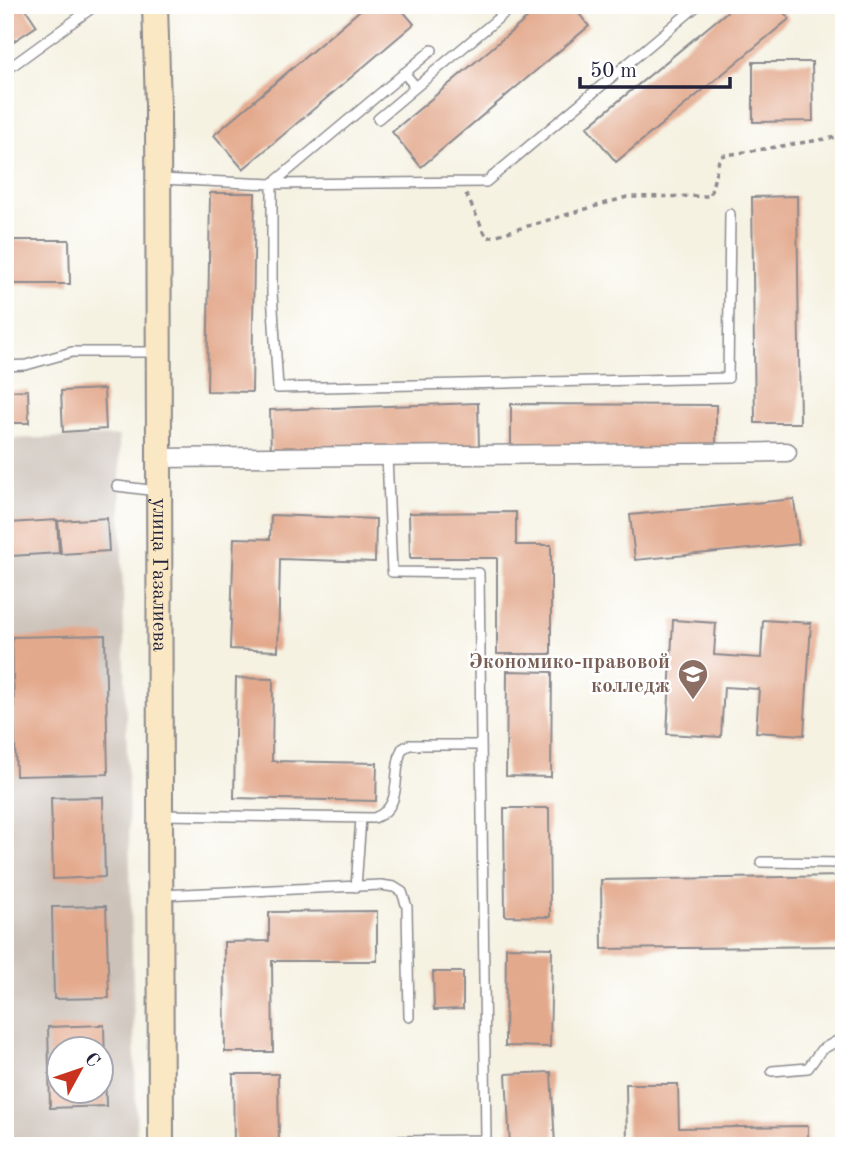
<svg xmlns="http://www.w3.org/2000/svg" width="849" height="1151" font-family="'Old Standard TT',serif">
  <rect width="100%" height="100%" fill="#fff"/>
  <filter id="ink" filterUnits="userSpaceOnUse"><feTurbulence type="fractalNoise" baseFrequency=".0143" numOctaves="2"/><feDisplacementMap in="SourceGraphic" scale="14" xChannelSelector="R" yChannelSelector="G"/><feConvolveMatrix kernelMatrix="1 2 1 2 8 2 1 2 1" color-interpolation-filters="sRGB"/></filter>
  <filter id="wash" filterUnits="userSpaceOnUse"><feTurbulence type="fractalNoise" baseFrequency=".00686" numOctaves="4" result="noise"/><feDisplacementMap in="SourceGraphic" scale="28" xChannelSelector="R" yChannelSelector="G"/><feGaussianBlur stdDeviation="1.57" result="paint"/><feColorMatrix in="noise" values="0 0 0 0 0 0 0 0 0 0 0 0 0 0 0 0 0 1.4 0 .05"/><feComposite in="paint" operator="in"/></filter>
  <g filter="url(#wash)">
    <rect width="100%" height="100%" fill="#f5f2e2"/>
    <!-- industrial -->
    <path fill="#ccc2b9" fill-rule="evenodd" d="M119 436 137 1146H5V439ZM60 1050H102V1092H60Z"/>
    <g id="blocks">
      <!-- building -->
      <path fill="#e3a98c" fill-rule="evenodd" d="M5 5H23L37 26 5 47Z
        M366 5H398L414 24 243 169 214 135Z
        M543 5H572L589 26 421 167 392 132Z
        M735 5H778L789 19 616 162 587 127Z
        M753 62H812L813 121 753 122Z
        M210 193H255L252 392 207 391Z
        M797 196 800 423H755L752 197Z
        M5 240H69L70 284H5Z
        M104 389 106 429 63 432 61 391Z
        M28 390 29 423H5V391Z
        M478 403 479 448 271 456 270 410Z
        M511 404 716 405V450L511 449Z
        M794 499 799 544 635 560 630 515Z
        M516 512V545H551V654H497V558H410L409 513Z
        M271 515 376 519 375 562 280 559 278 651 230 649 234 538 270 539Z
        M107 518 109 551 61 554 58 521Z
        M57 520 59 553 11 556 9 523Z
        M673 620 716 623 714 655 761 658 763 620 811 623 804 735 756 732 759 689 724 687 721 737 667 734Z
        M105 635 108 774 16 776 12 637Z
        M507 671 552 672 551 777 506 776Z
        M236 678 273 679 272 761 377 763 376 801 234 798Z
        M103 797 105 877 53 879 51 798Z
        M504 808H549L550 917 505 916Z
        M844 876V946L602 949 601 880Z
        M106 906 109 998 54 999 52 907Z
        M377 911V961H272L273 1052H225L224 942 269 941V912Z
        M506 947 552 948 550 1047 505 1046Z
        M433 972H463V1009L434 1010Z
        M104 1025 106 1106 50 1108 48 1027ZM60 1050H102V1092H60Z
        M551 1072 555 1146H510L506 1074Z
        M233 1074H278L279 1146H234Z
        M626 1084H678L679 1128 808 1126V1146H627Z"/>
    </g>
  </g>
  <g filter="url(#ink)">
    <use href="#blocks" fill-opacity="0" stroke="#8c8a8e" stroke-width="2"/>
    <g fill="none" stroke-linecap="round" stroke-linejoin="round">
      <!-- service casing -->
      <g stroke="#8c8a8e" stroke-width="12">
        <path id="service" d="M843 5 844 36
          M432 50 272 184 486 182 698 5
          M5 71 96 5
          M404 73 416 87 514 5
          M378 119 416 87
          M161 179 272 184V293L278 388 728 378 730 214
          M5 366 26 365 72 352H156
          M387 456 392 572 479 573 486 1140 395 1141V1146
          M117 486 157 491
          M161 815 374 818C405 807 391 773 402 749L409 745H481
          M761 862 844 863
          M356 887 361 818
          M163 895 381 885 394 887 402 892 407 907 409 1017
          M772 1071 808 1068 821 1050 844 1037"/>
      </g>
      <!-- minor casing -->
      <g stroke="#8c8a8e" stroke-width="21">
        <path id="minor" d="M159 458 787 452"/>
      </g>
      <!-- secondary casing -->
      <g stroke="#8c8a8e" stroke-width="28">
        <g id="secondary">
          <path id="s1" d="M155 5 158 106 161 1146"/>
        </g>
      </g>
      <!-- path -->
      <path stroke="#8c8a8e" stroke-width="3.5" stroke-dasharray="5 5" stroke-linecap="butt" d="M466 194 487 238 627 197 710 196 720 156 844 136"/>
      <!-- service -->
      <use href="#service" stroke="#fff" stroke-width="9"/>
      <!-- minor -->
      <use href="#minor" stroke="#fff" stroke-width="18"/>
      <!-- secondary -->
      <use href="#secondary" stroke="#fae7c3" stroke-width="24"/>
    </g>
  </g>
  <!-- icons -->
  <defs>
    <g id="university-pin" transform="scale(1.575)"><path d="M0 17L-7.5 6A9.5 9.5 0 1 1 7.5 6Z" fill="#8d6e63" stroke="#fff"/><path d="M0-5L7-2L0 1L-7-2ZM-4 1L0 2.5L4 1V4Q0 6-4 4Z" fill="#fff"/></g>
  </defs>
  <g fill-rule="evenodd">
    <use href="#university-pin" x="693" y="674"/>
  </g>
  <g text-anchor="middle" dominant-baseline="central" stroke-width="5" stroke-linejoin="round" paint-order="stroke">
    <!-- street labels -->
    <g font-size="21" fill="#22223b" stroke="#fff">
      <text stroke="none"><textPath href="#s1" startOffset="570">улица Газалиева</textPath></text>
    </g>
    <!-- education labels -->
    <g font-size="21" font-weight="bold" fill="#785e54" stroke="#fff" text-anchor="end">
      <text x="670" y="662">Экономико-правовой<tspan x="670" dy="24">колледж</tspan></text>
    </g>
  </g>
  <!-- margin -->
  <rect width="849" height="1151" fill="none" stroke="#fff" stroke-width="28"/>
  <!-- north arrow -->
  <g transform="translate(80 1070) rotate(50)"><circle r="33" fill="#ffffff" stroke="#a7a7b1" stroke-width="2"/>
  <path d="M0-5L12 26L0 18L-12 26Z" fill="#c8321e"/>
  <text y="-10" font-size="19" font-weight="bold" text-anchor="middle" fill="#22223b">С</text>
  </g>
  <!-- scale -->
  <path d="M580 77v10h150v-10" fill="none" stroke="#22223b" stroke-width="3.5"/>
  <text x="590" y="77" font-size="21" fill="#22223b" stroke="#ffffff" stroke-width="5" paint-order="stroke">50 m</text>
</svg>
